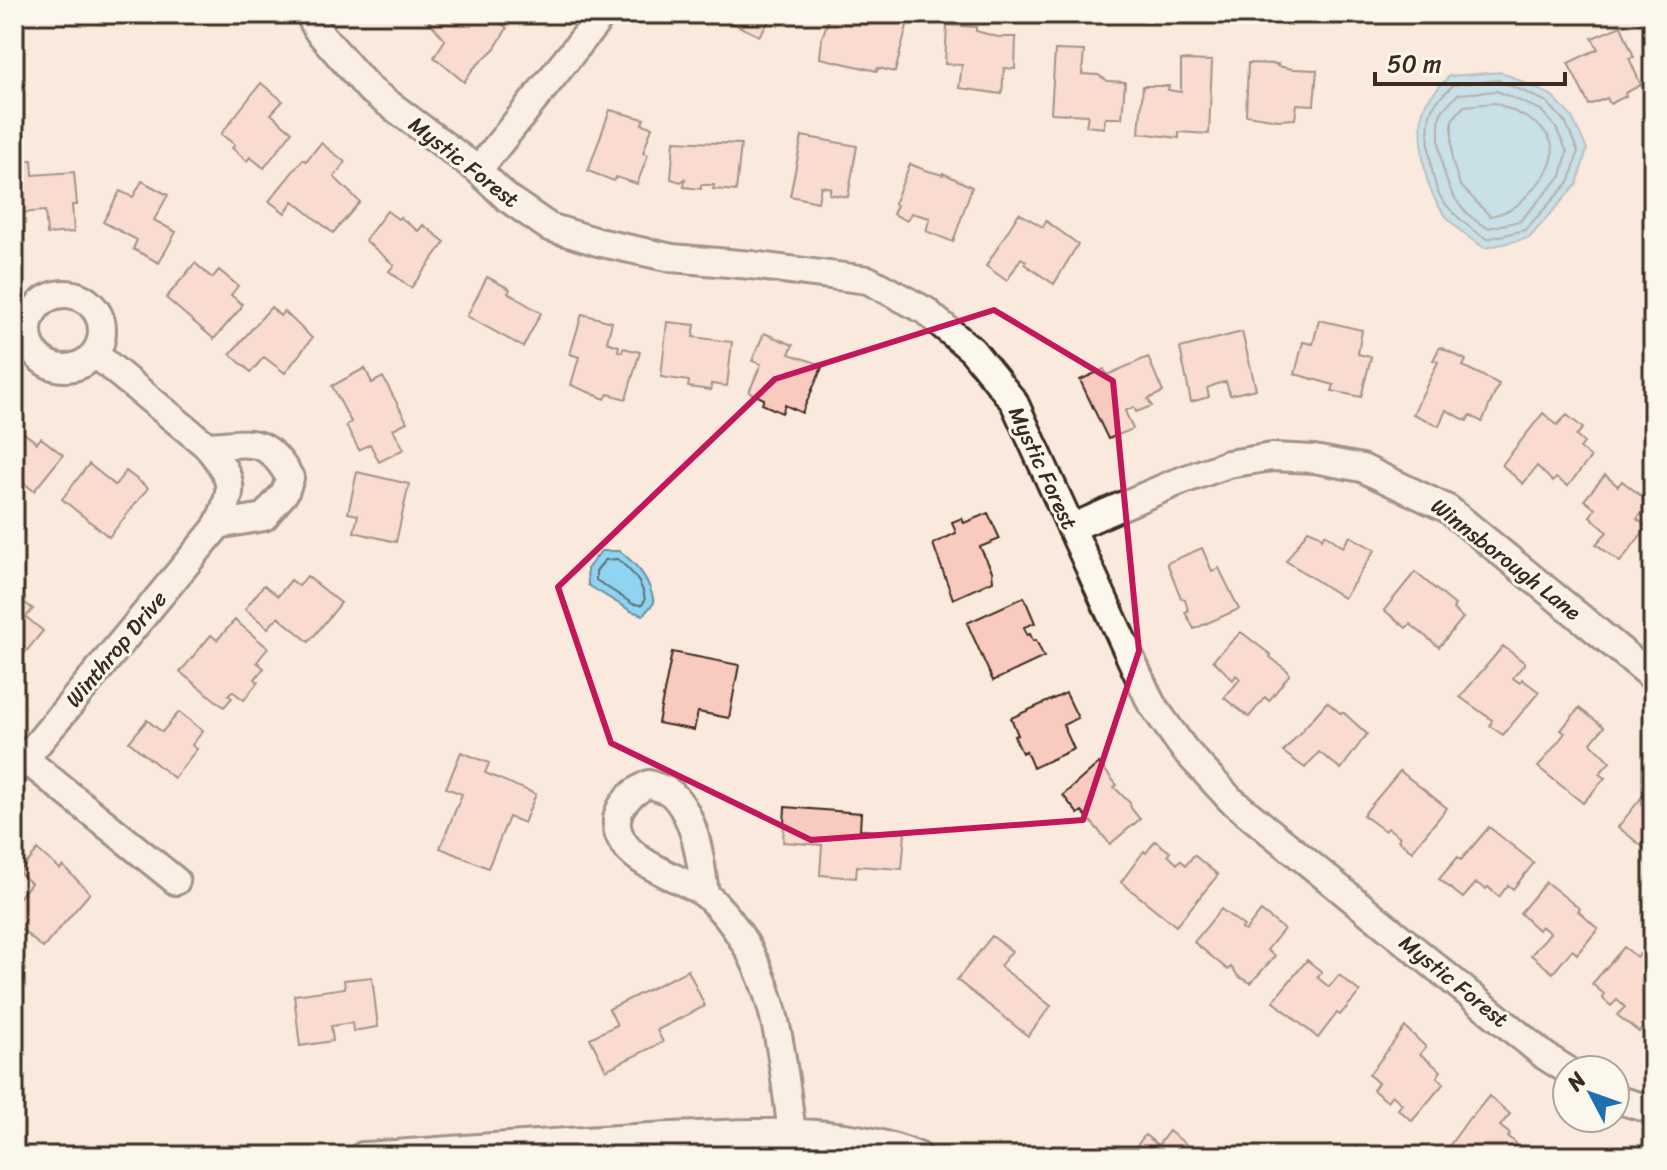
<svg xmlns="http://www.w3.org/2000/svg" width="1667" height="1170" font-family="Sriracha,sans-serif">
  <rect width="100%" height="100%" fill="#faeade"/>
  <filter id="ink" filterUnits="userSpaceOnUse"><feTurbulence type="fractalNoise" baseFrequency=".0125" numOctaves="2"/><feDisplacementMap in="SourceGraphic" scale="16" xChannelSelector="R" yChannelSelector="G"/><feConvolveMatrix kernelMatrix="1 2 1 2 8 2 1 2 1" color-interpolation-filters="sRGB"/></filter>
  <g filter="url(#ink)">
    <!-- water -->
    <path fill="#8fd4f1" stroke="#6d909d" stroke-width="2" d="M1501 72 1551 95 1572 117 1587 149 1577 184 1529 238 1485 248C1441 222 1423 192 1422 142 1421 131 1420 114 1425 105 1430 95 1442 85 1449 76Z
      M601 551H620C638 566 650 579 654 603L643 615 631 611 588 585 587 569Z"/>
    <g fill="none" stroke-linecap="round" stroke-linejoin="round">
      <!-- shore -->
      <path stroke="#5d6e72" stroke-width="2" d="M1498 80 1547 102 1565 122 1578 151 1570 181 1525 230 1487 239C1473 232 1448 210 1440 196 1431 180 1424 126 1432 109 1436 100 1447 92 1453 85Z
        M1497 91 1541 110 1556 128 1567 152 1561 176 1520 221 1488 228C1453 211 1441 175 1439 139 1439 132 1438 120 1441 113 1444 107 1453 100 1458 94Z
        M1495 103C1536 120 1577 140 1536 186 1519 204 1515 211 1490 216L1460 185 1452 160V120L1464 106Z
        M618 559C631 571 643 582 645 600L642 605 633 604 596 580V571L605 560Z"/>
    </g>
    <!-- building -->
    <path fill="#f9cabf" stroke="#3b2a1e" stroke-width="2" d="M433 14H489L507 28 495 48 473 69 464 82 434 57 445 40 428 20Z
      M730 14H786L781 23 772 17 759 36 726 20Z
      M830 14H864L863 19 874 21 875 17 908 22 895 72 878 68 877 71 820 58 822 38Z
      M947 25 976 27V31L998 37H1016L1015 69 1004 68 1002 94 959 88 962 65 945 64Z
      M1621 26 1634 57 1629 58 1641 85 1625 93 1626 96 1610 104 1607 98 1589 105 1568 63 1598 49 1592 38Z
      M1055 50 1084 51 1082 74 1098 75 1108 81 1125 82 1122 118H1105L1104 128 1086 126 1088 115 1051 113Z
      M1181 60 1212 61 1209 134 1179 132V138L1139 133 1143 86H1169L1168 90 1181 92Z
      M1248 63 1278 64 1277 66 1293 69 1317 70 1314 105 1297 104 1295 119 1278 120 1246 115Z
      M261 83 283 101 271 114 292 132 264 168 250 157 247 161 232 148 235 145 221 134Z
      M610 110 644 119 642 124 652 127 643 153 648 155 637 184 616 177 614 181 588 171Z
      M802 136 857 146 848 197 829 194 831 188 821 186 818 202 790 196Z
      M674 141 741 144 736 191 713 189 714 185H701V189L684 187 685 179 681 182 671 179Z
      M321 143 345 162 334 177 360 202 333 233 293 201 285 213 269 201 303 159 306 161Z
      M32 160 33 175 74 172 77 205H72L74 232 47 234 45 211 19 213 14 216V161Z
      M910 164 925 170 943 175V173L972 187 953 242 926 231 930 218 911 213 907 221 893 214 897 205 894 204Z
      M142 181 168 195 154 220 176 232 159 263 133 249 137 240 103 222 120 191 133 197Z
      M387 211 398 219 400 217 418 231 423 225 445 242 411 288 389 271 394 265 365 240Z
      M1019 213 1043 227 1046 221 1078 244 1054 284 1024 264 1026 261 1021 258 1007 281 986 266Z
      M195 263 212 278 219 270 238 286 231 295 242 304 241 308 214 339 166 298Z
      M487 277 510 289 508 293 541 313 523 347 467 316Z
      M271 307 280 316 284 311 312 338 285 373 264 357 251 372 230 354Z
      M582 314 612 322 607 342 619 346 618 351 622 352 623 348 640 352 626 399 608 394 605 399 571 385 579 357 570 354Z
      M1319 320 1362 330 1358 354 1371 357 1361 397 1332 391 1334 385 1295 374 1303 342 1313 344Z
      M667 322 695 325 693 337 732 342 727 386 711 384V390L688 387 689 381 661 377Z
      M1242 332 1256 389 1230 395 1226 382 1220 383 1207 388 1209 397 1191 402 1180 348Z
      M764 333 793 345 789 354 823 365 802 413 785 405 782 413 762 404 764 399 749 392 761 364 752 361Z
      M1440 347 1466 360 1463 366 1499 384 1482 422 1470 415 1467 421 1446 410 1439 426 1413 414 1438 362 1433 360Z
      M1148 357 1163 392 1148 399 1152 406 1136 412 1134 407 1125 411 1133 429 1108 439 1080 380 1104 369 1107 375Z
      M365 368 372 383 383 377 407 422 393 429 404 449 379 462 370 444 359 450 346 425 351 422 332 386Z
      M1543 413 1557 425 1567 415 1583 428 1576 436 1584 443 1580 448 1591 457 1568 486 1556 478 1553 482 1537 466 1523 484 1502 465Z
      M14 425 37 443 41 438 63 455 34 491 14 475Z
      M89 464 115 485 126 471 148 488 109 537 62 499Z
      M357 472 409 484 396 542 354 532 358 515 348 513Z
      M1605 475 1618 486 1622 481 1650 503 1637 519 1647 527 1620 562 1596 544 1607 532 1590 516 1595 509 1584 500Z
      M988 513 1000 539 980 547 992 571 993 581 953 599 933 544 956 533 952 522 962 518 964 523Z
      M1308 530 1320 535 1322 539 1325 534 1343 547 1350 536 1375 550 1344 598 1286 561Z
      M1202 548 1212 571 1219 568 1239 609 1194 629 1185 612 1188 611 1185 599 1181 598 1167 563Z
      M1415 572 1455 605 1453 609 1463 618 1439 647 1410 624 1406 628 1384 610Z
      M307 576 341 603 309 642 278 617 268 628 245 609 264 585 278 596 291 580 299 586Z
      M14 586 18 589 14 595 33 609 26 617 43 631 15 665Z
      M1024 597 1035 623 1024 627 1027 635 1030 634 1033 641 1036 640 1044 657 993 681 967 623Z
      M235 620 268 648 257 662 264 668 255 679 258 682 244 700 232 691 228 695 232 698 224 707 180 672 211 635 217 640Z
      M1241 632 1271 655 1270 657 1288 671 1289 675 1269 701 1265 697 1249 717 1224 698 1240 679 1236 675 1233 680 1213 660Z
      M1503 646 1525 663 1513 678 1520 683 1522 679 1539 692 1503 735 1490 726 1492 720 1460 697Z
      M672 652 739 665 729 718 698 712 694 730 658 723Z
      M1066 693 1078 718 1063 725 1074 749 1033 768 1026 751 1022 753 1014 736 1018 735 1011 718Z
      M1327 702 1340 713H1344L1367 734 1341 769 1319 752 1305 768 1283 752Z
      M1579 708 1604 727 1591 743 1610 762 1599 774 1605 778 1583 803 1538 767 1565 733 1561 730Z
      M179 712 203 731 192 745 197 749 174 778 129 742 147 720 162 732Z
      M461 752 489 763 485 773 536 794 524 823 509 817 488 868 440 848 462 794 446 788Z
      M1099 763 1117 785 1114 787 1130 803 1131 808 1140 819 1110 844 1082 811 1078 814 1063 795Z
      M1400 771 1447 808 1412 851 1398 840 1400 837 1388 828 1385 831 1363 815Z
      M1653 783V855L1618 827Z
      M785 807 861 813 860 830 905 833 902 869 857 866 856 878 820 875 822 845 783 842Z
      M1489 827 1534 863 1513 889 1508 885 1499 897 1488 887 1486 889 1476 883 1463 898 1439 879 1458 857 1461 860Z
      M1155 841 1170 852 1168 855 1177 864 1180 860 1186 865 1194 855 1218 875 1176 926 1121 882 1144 851 1146 853Z
      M38 850 60 869 63 866 90 893 43 948 14 923V904L31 883 19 872Z
      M1546 882 1580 909 1578 911 1598 929 1577 954 1572 950 1553 973 1531 955 1550 933 1541 926 1538 930 1520 913Z
      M1221 909 1244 926 1241 929 1245 931 1261 911 1284 929 1267 950 1275 956 1251 983 1239 977 1231 967 1228 970 1194 942Z
      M992 936 1012 951 1000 966 1051 1006 1028 1036 957 980Z
      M1624 947 1637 957 1645 949 1653 950V989L1650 993 1653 996V1015L1639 1032 1617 1015 1625 1007 1617 1000 1611 1006 1602 998 1604 994 1592 984Z
      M1307 960 1322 972 1317 977 1329 987 1339 975 1360 992 1340 1015 1337 1013 1318 1038 1273 1001Z
      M688 970 705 1006 657 1030 663 1042 606 1070 590 1038 617 1025 609 1009Z
      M372 977 378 1027 353 1031 352 1023 331 1026 333 1041 300 1046 294 995 345 988 344 980Z
      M1405 1027 1426 1047 1420 1054 1441 1071 1437 1077 1444 1083 1412 1121 1398 1109 1402 1104 1392 1095 1387 1101 1373 1090 1378 1083 1369 1075Z
      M1489 1096 1510 1114 1500 1126 1510 1134 1508 1137 1516 1143 1513 1148 1522 1156H1456L1447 1149 1470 1117 1471 1118Z
      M1169 1131 1201 1156H1129L1145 1135 1158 1145Z"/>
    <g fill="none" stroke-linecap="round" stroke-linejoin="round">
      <!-- minor casing -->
      <g stroke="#3b2a1e" stroke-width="32">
        <path id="minor" d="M309 14 318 31 369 89 478 170 507 198 549 227 598 242 672 258 751 265 868 280 926 311 937 321 972 350 1014 402 1151 703 1184 749 1230 799 1545 1056 1567 1070
          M478 170 603 14
          M28 331a37 37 0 1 1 74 0a37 37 0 1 1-74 0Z
          M207 446C251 444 265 434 290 478L285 492 264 517 217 525
          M1071 528 1175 483 1228 464 1272 457 1314 459 1362 468 1448 509 1653 677
          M14 750 176 881
          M14 772 216 528C235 489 235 480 207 446L95 354
          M705 894C701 862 696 817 672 794 666 789 656 787 649 784 631 792 612 809 618 831 627 865 684 878 706 895 713 901 721 910 727 917 778 981 781 1054 792 1132
          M1615 1099 1653 1110
          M363 1156C466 1149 569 1141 672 1136 754 1133 840 1124 918 1156"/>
      </g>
      <!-- minor -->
      <use href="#minor" stroke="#fbf7ec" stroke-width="26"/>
    </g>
  </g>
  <!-- marked area -->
  <path d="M0 0H1667V1170H0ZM994 310 1113 381 1139 651 1083 820 811 840 611 743 558 587 775 379Z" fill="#faeade" fill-opacity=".55" fill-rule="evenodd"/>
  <path fill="none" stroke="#c2185b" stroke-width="6" stroke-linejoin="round" d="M994 310 1113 381 1139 651 1083 820 811 840 611 743 558 587 775 379Z"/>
  <g text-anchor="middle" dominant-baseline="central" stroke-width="6" stroke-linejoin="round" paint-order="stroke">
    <!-- street labels -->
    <g font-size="22" fill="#3b2a1e" stroke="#fbf7ec">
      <text transform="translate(464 162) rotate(38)">Mystic Forest</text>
      <text transform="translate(1043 468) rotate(65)">Mystic Forest</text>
      <text transform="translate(1506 559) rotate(38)">Winnsborough Lane</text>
      <text transform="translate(116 649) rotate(-50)">Winthrop Drive</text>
      <text transform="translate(1454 981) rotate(39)">Mystic Forest</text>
    </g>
  </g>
  <!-- margin -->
  <rect width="1667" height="1170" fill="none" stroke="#fbf7ec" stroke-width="48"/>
  <rect x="24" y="24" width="1619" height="1122" fill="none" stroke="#3b2a1e" stroke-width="3" filter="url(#ink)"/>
  <!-- north arrow -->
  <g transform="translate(1591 1094) rotate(311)"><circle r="38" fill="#fbf7ec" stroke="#aea59a" stroke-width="2"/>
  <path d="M0-6L14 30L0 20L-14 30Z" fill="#1f6fb2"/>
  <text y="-12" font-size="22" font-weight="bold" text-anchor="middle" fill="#3b2a1e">N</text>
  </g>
  <!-- scale -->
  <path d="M1375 72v12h190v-12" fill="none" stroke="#3b2a1e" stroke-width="4"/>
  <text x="1387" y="72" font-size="24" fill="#3b2a1e" stroke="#fbf7ec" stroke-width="6" paint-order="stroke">50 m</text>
</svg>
